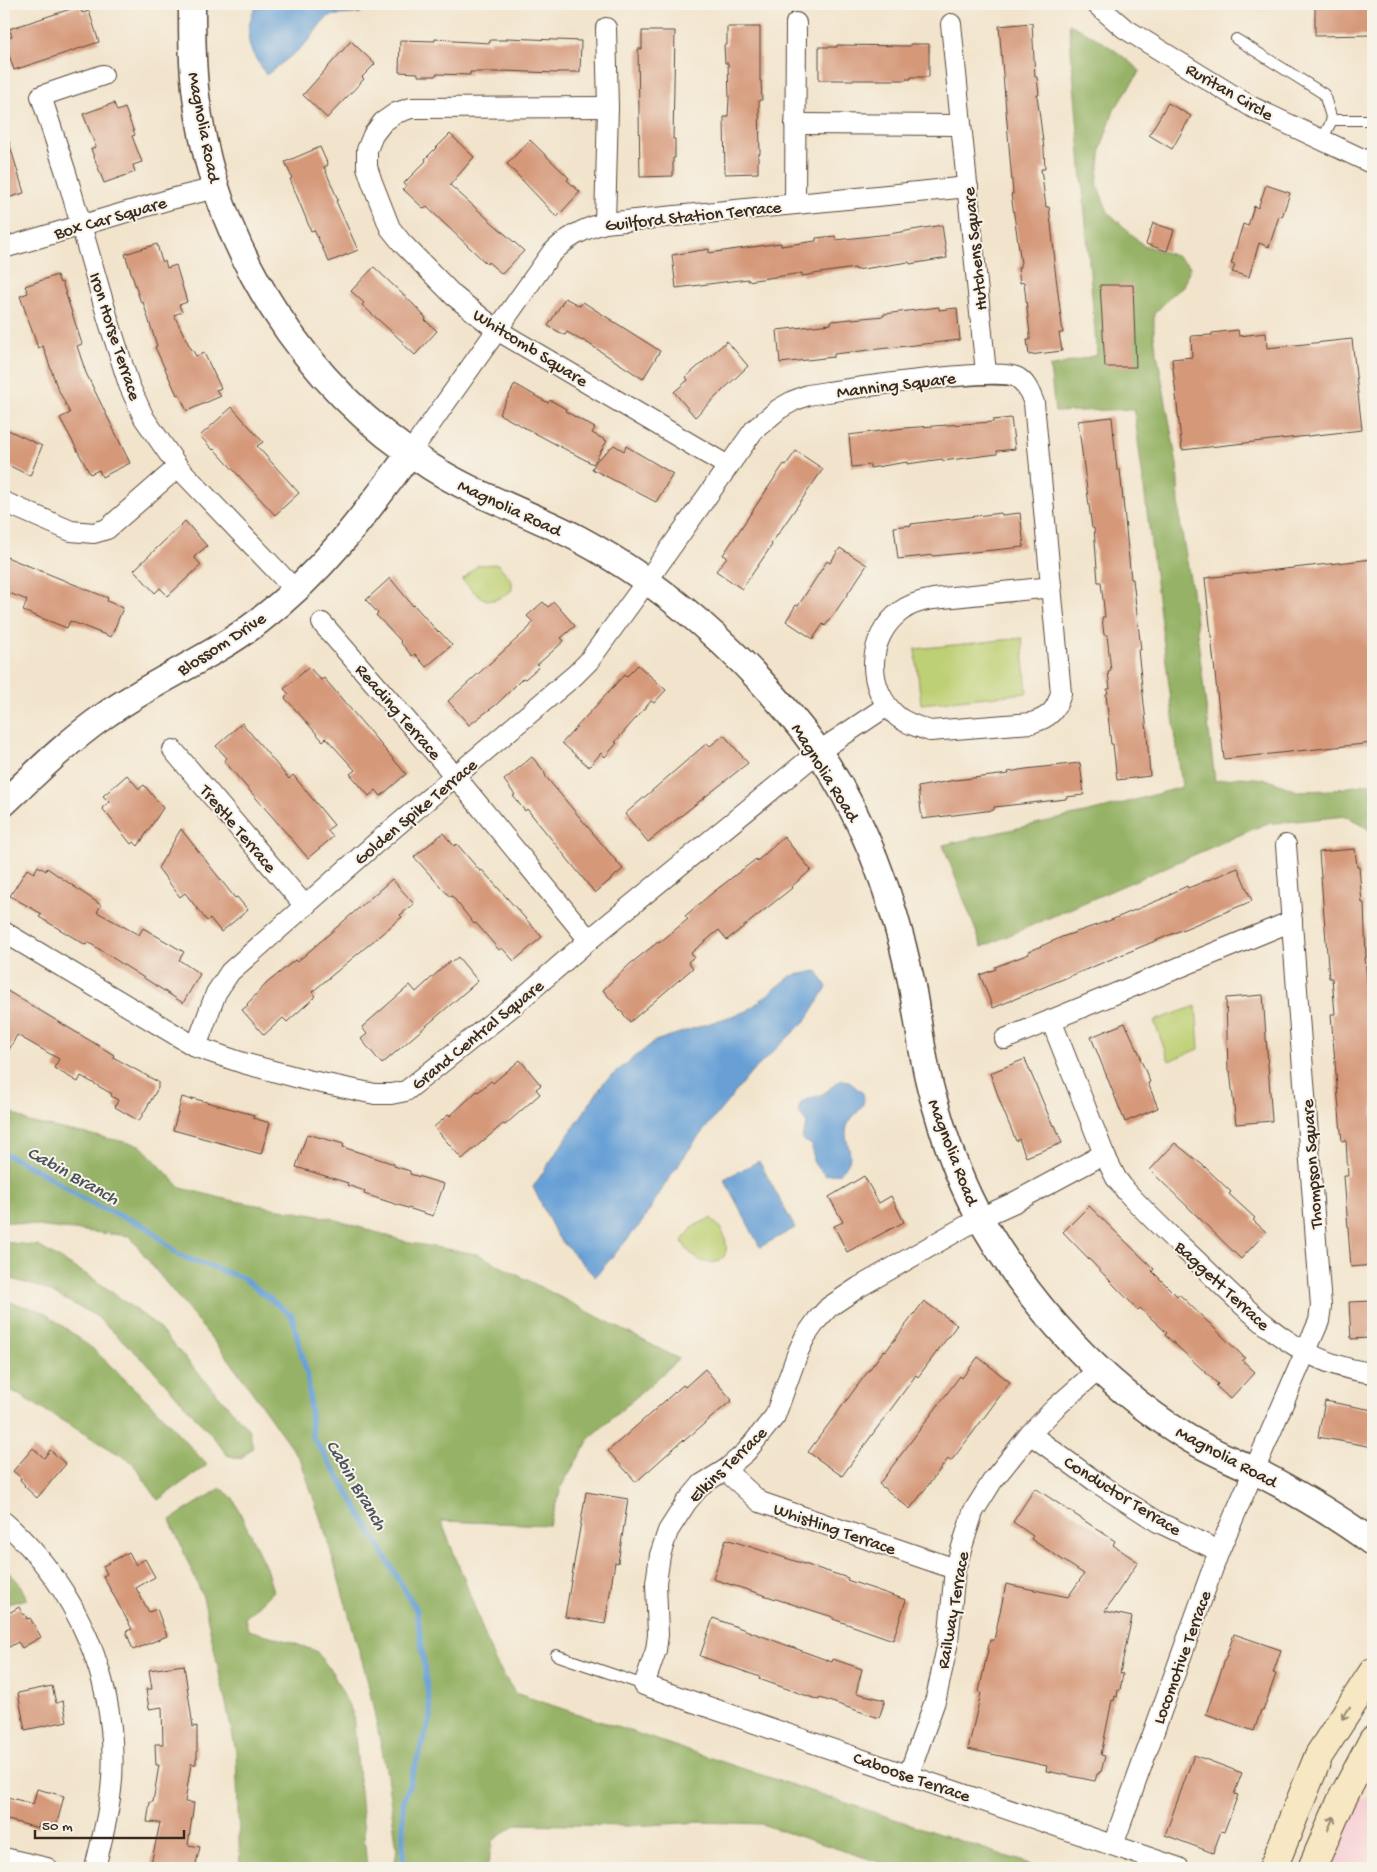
<svg xmlns="http://www.w3.org/2000/svg" width="1377" height="1872" font-family="'Gochi Hand',sans-serif">
<style>
.built{fill:#f7cfd4}
.green{fill:#bed074;stroke:#7c7d49}
.forest{fill:#96b266;stroke:#686e42}
.water{fill:#68a0d6;stroke:#52657a}
.lines{fill:none;stroke-linecap:round;stroke-linejoin:round}
.stream{stroke:#68a0d6;stroke-width:5.5}
.building{fill:#d59879}
.service-casing{stroke:#564638;stroke-width:12}
.minor-casing{stroke:#564638;stroke-width:22}
.tertiary-casing{stroke:#564638;stroke-width:29}
.secondary-casing{stroke:#564638;stroke-width:30}
.service{stroke:#fff;stroke-width:10}
.minor{stroke:#fff;stroke-width:20}
.tertiary{stroke:#fff;stroke-width:26}
.secondary{stroke:#f7e8c3;stroke-width:28}
.oneway{stroke:#998970}
.labels{text-anchor:middle;stroke-width:4;stroke-linejoin:round;paint-order:stroke}
.street-label{font-size:18px;fill:#3b2a1e;stroke:#f7f3e8}
.water-label{font-size:19px;font-style:italic;fill:#4b535e;stroke:#f7f3e8}
</style>
<rect width="100%" height="100%" fill="#f7f3e8"/>
<filter id="ink" filterUnits="userSpaceOnUse"><feTurbulence type="fractalNoise" baseFrequency=".02" numOctaves="2"/><feDisplacementMap in="SourceGraphic" scale="10" xChannelSelector="R" yChannelSelector="G"/><feConvolveMatrix kernelMatrix="1 2 1 2 8 2 1 2 1" color-interpolation-filters="sRGB"/></filter>
<filter id="wash" filterUnits="userSpaceOnUse"><feTurbulence type="fractalNoise" baseFrequency=".0096" numOctaves="4" result="noise"/><feDisplacementMap in="SourceGraphic" scale="20" xChannelSelector="R" yChannelSelector="G"/><feGaussianBlur stdDeviation="1.12" result="paint"/><feColorMatrix in="noise" values="0 0 0 0 0 0 0 0 0 0 0 0 0 0 0 0 0 1.4 0 .05"/><feComposite in="paint" operator="in"/></filter>
<g filter="url(#wash)">
<rect width="100%" height="100%" fill="#f2e4cc"/>
<polygon class="built" points="1373,1797 1373,1868 1326,1868 1352,1800"/>
<g class="green">
<path d="M498,564l14,17v9c-24,19 -31,9 -50,-10l16,-15z"/>
<polygon points="1022,638 1027,693 921,704 915,649"/>
<polygon points="1196,1006 1199,1049 1169,1061 1154,1021"/>
<path d="M711,1218c4,5 10,10 12,15 15,35 -25,41 -41,8l12,-15z"/>
</g>
<g class="forest">
<path d="M1069,24c29,14 47,25 71,47l-26,39 -13,38 -4,37 11,27 35,33 33,11 15,11 -9,21 -10,7 -18,19v22l23,128 3,58 12,68 23,191 25,-4 26,2 31,12 35,-1 41,-7v49l-26,-16 -82,8 -283,123 -39,-102 163,-37 76,-21 -48,-378 -79,3 -5,-45 47,-12z"/>
<polygon points="4,1107 28,1122 140,1145 181,1188 229,1200 330,1218 410,1243 477,1254 679,1359 591,1437 563,1483 549,1525 441,1521 463,1576 494,1660 515,1693 1042,1868 897,1868 761,1824 702,1822 629,1826 517,1824 493,1840 487,1868 394,1868 397,1849 386,1769 367,1678 326,1535 301,1461 231,1362 154,1268 130,1236 45,1227 4,1221"/>
<polygon points="4,1242 38,1246 94,1279 155,1324 249,1430 253,1447 241,1459 227,1455 215,1439 150,1366 96,1316 43,1288 4,1277"/>
<polygon points="4,1300 44,1312 93,1349 156,1409 207,1465 158,1500 132,1462 4,1386"/>
<polygon points="221,1488 233,1498 266,1568 273,1591 245,1618 248,1630 278,1638 316,1651 332,1672 353,1714 367,1868 240,1868 236,1751 203,1597 170,1520"/>
<polygon points="4,1567 19,1583 27,1599 4,1605"/>
</g>
<g class="water">
<path d="M258,4h94l9,9c-7,1 -28,2 -31,3 -10,5 -14,16 -21,24 -13,13 -28,24 -43,35 -5,-9 -13,-19 -16,-28 -4,-14 0,-33 8,-43z"/>
<polygon points="817,971 827,987 807,1019 751,1073 695,1141 669,1178 642,1222 595,1277 557,1236 533,1187 605,1081 655,1041 747,1011 791,976"/>
<path d="M843,1080l5,1 15,12c5,17 -12,20 -16,34 -5,18 13,28 -6,44v2l-16,2 -9,-9 -3,-5 -1,-16 -9,-5 -1,-3 5,-13c-2,-4 -6,-7 -7,-10 -6,-16 15,-15 24,-21 7,-4 11,-11 19,-13z"/>
<polygon points="759,1161 795,1228 760,1247 724,1179"/>
</g>
<g class="lines">
<polyline class="stream" points="4,1153 46,1175 90,1203 147,1227 180,1256 243,1278 292,1316 308,1378 312,1436 337,1474 417,1611 431,1717 403,1803 403,1868"/>
</g>
<g id="blocks">
<g class="building">
<polygon points="1315,4 1370,4 1370,11 1373,11 1373,35 1315,36"/>
<polygon points="80,6 82,13 89,11 99,42 14,70 4,40 12,36 9,29"/>
<polygon points="1032,23 1035,77 1037,77 1039,95 1037,95 1044,149 1045,169 1041,169 1046,207 1049,207 1051,224 1055,261 1054,261 1063,333 1059,333 1062,351 1029,355 1027,340 1030,340 1030,335 1024,282 1020,283 1018,268 1020,267 1020,264 1021,263 1011,194 1013,194 999,26"/>
<polygon points="727,27 760,27 760,81 761,81 762,100 759,100 760,154 758,154 758,173 725,174 724,117 728,117 729,99 728,63 725,63 724,45 727,45"/>
<polygon points="642,31 675,31 673,139 675,139 675,158 673,158 673,176 640,177 638,49 642,49"/>
<polygon points="507,38 581,41 580,72 557,72 557,73 502,71 502,72 470,72 470,75 436,74 435,76 418,76 418,73 399,72 400,40 435,41 435,39 453,40 453,41 490,43 490,40 507,40"/>
<polygon points="351,41 375,64 362,77 364,79 327,118 303,95"/>
<polygon points="910,44 929,44 929,77 911,77 911,79 906,79 906,80 819,80 819,47 837,47 837,45 910,46"/>
<polygon points="114,103 117,111 125,108 135,135 132,136 142,162 133,165 135,172 104,183 91,149 96,147 83,114"/>
<polygon points="1168,103 1191,116 1172,149 1149,135"/>
<polygon points="450,134 474,157 450,185 524,251 502,274 488,262 487,264 427,207 424,209 403,189 406,186 404,183 426,161 425,159"/>
<polygon points="8,139 24,193 4,199 4,140"/>
<polygon points="530,140 569,178 567,180 580,192 557,217 507,164"/>
<polygon points="320,147 328,165 324,167 338,200 336,201 358,250 329,262 314,230 311,231 290,179 292,178 285,162"/>
<polygon points="1266,185 1290,193 1282,217 1279,216 1269,247 1259,243 1249,277 1232,272 1235,265 1231,264 1243,224 1248,226 1254,206 1258,208"/>
<polygon points="1153,223 1174,230 1167,251 1146,244"/>
<polygon points="942,225 947,258 910,264 909,262 856,270 855,268 820,273 802,276 802,273 748,281 748,279 676,288 672,255 709,249 709,253 781,243 781,246 816,241 816,238 835,236 836,240 889,234"/>
<polygon points="157,244 162,262 165,261 167,268 176,265 187,302 179,305 182,312 174,315 191,349 192,349 196,356 204,353 221,388 216,390 221,396 187,411 179,394 177,395 155,347 157,346 143,302 141,303 125,254"/>
<polygon points="374,267 414,305 426,318 425,320 437,331 415,355 402,343 403,342 362,305 364,303 351,291"/>
<polygon points="57,275 60,283 62,282 82,344 77,346 86,373 130,463 102,477 99,470 90,474 60,418 70,413 57,387 43,346 38,348 20,296 28,293 25,286"/>
<polygon points="1100,285 1133,285 1136,367 1105,367"/>
<polygon points="565,298 580,306 583,302 660,351 643,379 583,340 582,341 567,332 565,335 548,326"/>
<polygon points="939,307 939,310 957,308 960,340 834,354 834,357 780,363 777,330 831,324 831,321 884,316 884,314"/>
<polygon points="1238,330 1239,336 1266,333 1267,348 1352,339 1362,430 1182,450 1172,359 1192,357 1191,336 1212,335 1212,333"/>
<polygon points="727,341 748,366 695,417 674,392 688,380 686,377"/>
<polygon points="515,384 548,403 550,400 566,409 565,411 595,428 592,433 607,441 593,464 499,414"/>
<polygon points="232,407 263,442 257,446 299,493 275,515 214,449 213,450 200,436"/>
<polygon points="1112,417 1117,470 1120,470 1131,579 1133,579 1141,650 1138,650 1146,722 1150,776 1117,780 1113,744 1111,744 1106,694 1108,693 1107,689 1110,689 1108,672 1111,671 1107,635 1104,635 1102,617 1105,617 1101,582 1098,582 1094,528 1092,528 1078,421"/>
<polygon points="1011,418 1015,449 997,451 997,454 943,461 942,459 907,464 907,462 870,468 870,465 852,467 849,435 904,428 993,422 993,420"/>
<polygon points="4,428 42,446 30,476 4,463"/>
<polygon points="614,445 624,451 626,446 673,474 656,502 592,469 597,460"/>
<polygon points="796,451 823,469 771,544 772,545 742,589 716,571 727,557 723,555 753,510 784,464 786,465"/>
<polygon points="1001,513 1002,515 1020,513 1024,547 933,556 933,555 898,559 894,527 912,525 911,524"/>
<polygon points="185,521 207,546 194,557 201,565 168,596 160,588 155,593 134,570"/>
<polygon points="840,548 867,565 836,611 825,626 823,624 813,639 786,621 796,605 798,606 827,561 830,563"/>
<polygon points="4,556 108,598 107,601 123,608 111,637 70,621 67,628 23,611 27,600 4,591"/>
<polygon points="1373,559 1373,743 1224,759 1205,578"/>
<polygon points="390,578 413,606 414,605 438,632 439,631 452,645 426,667 415,654 412,656 400,642 401,641 376,615 378,613 366,600"/>
<polygon points="543,602 548,607 554,602 575,626 561,638 564,641 537,665 539,667 525,679 523,678 497,704 469,725 448,701 529,628 533,622 527,616"/>
<polygon points="638,665 666,690 654,703 651,701 615,742 617,743 605,757 601,753 589,767 562,743 624,675 626,677"/>
<polygon points="309,667 321,680 324,678 406,774 381,796 376,790 369,796 350,774 355,770 326,738 323,741 285,698 289,694 284,689"/>
<polygon points="242,723 289,779 293,775 334,825 327,830 333,837 308,858 224,761 227,758 216,746"/>
<polygon points="724,735 748,763 648,842 625,814 707,743 710,746"/>
<polygon points="532,757 544,771 546,777 623,869 595,893 527,809 525,811 513,796 515,795 504,780"/>
<polygon points="1080,763 1084,795 1066,797 1066,799 994,807 994,810 922,819 918,787 955,780 1009,774 1008,772 1026,769"/>
<polygon points="127,775 139,789 144,785 163,808 138,846 134,842 131,844 102,808 109,802 103,796"/>
<polygon points="181,829 235,898 237,897 248,910 221,932 210,918 207,921 185,893 180,897 158,868"/>
<polygon points="443,833 454,846 457,844 480,871 482,870 542,937 514,961 502,948 499,950 476,923 474,924 452,896 450,897 414,857"/>
<polygon points="784,837 811,870 791,887 792,888 727,940 719,930 691,953 694,957 688,962 693,968 630,1022 603,990 630,964 658,942 659,943 688,919 685,916 711,894 756,859 757,861"/>
<polygon points="1355,849 1357,867 1359,867 1362,903 1364,903 1366,958 1365,958 1368,993 1371,992 1372,1011 1370,1011 1373,1042 1373,1265 1351,1267 1344,1176 1348,1176 1346,1140 1342,1141 1340,1122 1331,1014 1335,1014 1332,978 1329,978 1319,852"/>
<polygon points="38,866 46,871 47,868 101,905 97,912 139,935 143,928 184,952 179,960 200,974 183,1003 88,942 86,945 39,917 42,914 10,896 27,869 34,873"/>
<polygon points="1238,868 1252,901 993,1008 980,975 996,969 995,967 1029,954 1028,952 1062,937 1111,920 1171,895 1170,894 1187,886 1188,888"/>
<polygon points="392,879 414,904 400,915 402,917 312,992 316,996 287,1022 283,1018 264,1035 242,1010 248,1005 247,1004 267,983 295,960 297,962"/>
<polygon points="458,957 478,981 382,1064 361,1039 367,1034 362,1027 410,985 416,992 450,961 452,962"/>
<polygon points="4,989 114,1055 113,1057 158,1082 158,1088 139,1121 115,1107 118,1100 111,1096 112,1094 81,1076 78,1082 54,1068 59,1059 17,1035 4,1059"/>
<polygon points="1263,995 1272,1121 1236,1124 1230,1071 1228,1071 1226,998"/>
<polygon points="1125,1023 1141,1057 1140,1058 1150,1082 1148,1083 1158,1108 1125,1122 1091,1037"/>
<polygon points="1025,1059 1053,1126 1055,1125 1062,1143 1026,1157 1019,1139 1016,1141 1002,1107 990,1073"/>
<polygon points="520,1060 541,1085 536,1089 540,1094 505,1125 503,1124 462,1159 434,1127 449,1114 450,1116 477,1091 478,1092 491,1081 493,1083"/>
<polygon points="182,1097 192,1100 192,1098 254,1115 253,1118 270,1123 261,1154 173,1130"/>
<polygon points="307,1134 344,1144 343,1147 394,1164 394,1166 410,1171 410,1174 444,1184 433,1216 364,1194 365,1191 347,1185 348,1183 296,1167"/>
<polygon points="1175,1143 1205,1167 1231,1192 1229,1194 1255,1218 1253,1220 1266,1232 1241,1259 1150,1170"/>
<polygon points="864,1176 879,1203 891,1196 904,1222 847,1252 834,1226 843,1222 829,1197"/>
<polygon points="1089,1206 1154,1269 1152,1271 1177,1296 1179,1294 1245,1358 1242,1360 1255,1372 1230,1399 1216,1386 1218,1384 1165,1335 1167,1333 1140,1308 1138,1310 1063,1232"/>
<polygon points="924,1301 957,1325 918,1377 916,1375 842,1476 808,1452 884,1350 886,1351"/>
<polygon points="1373,1301 1373,1334 1369,1334 1369,1338 1351,1339 1349,1302"/>
<polygon points="978,1357 1010,1382 972,1434 951,1461 948,1459 910,1509 879,1484 960,1376 962,1378"/>
<polygon points="705,1369 732,1400 684,1441 683,1440 636,1482 608,1451 683,1385 685,1387"/>
<polygon points="1325,1401 1373,1410 1373,1447 1318,1437"/>
<polygon points="33,1448 44,1458 50,1450 66,1464 37,1498 24,1486 25,1485 20,1480 21,1478 13,1471"/>
<polygon points="1035,1488 1115,1541 1113,1545 1138,1562 1105,1611 1132,1617 1120,1673 1123,1674 1120,1690 1118,1690 1117,1697 1115,1696 1114,1701 1112,1700 1101,1755 1105,1756 1101,1772 1099,1772 1099,1774 1097,1774 1095,1781 1046,1771 1047,1766 968,1749 981,1693 979,1692 990,1640 994,1640 1006,1584 1068,1597 1084,1574 1031,1539 1033,1536 1013,1522"/>
<polygon points="586,1492 628,1499 618,1563 615,1562 605,1624 565,1617"/>
<polygon points="726,1539 848,1578 847,1580 906,1600 893,1640 833,1619 833,1617 713,1579"/>
<polygon points="129,1552 136,1565 145,1559 155,1577 136,1588 149,1612 157,1609 167,1636 133,1650 126,1631 132,1629 103,1576 107,1574 103,1566"/>
<polygon points="19,1607 23,1615 25,1614 27,1619 30,1618 41,1637 22,1648 18,1642 4,1650 4,1616"/>
<polygon points="713,1618 832,1662 833,1659 862,1669 856,1693 885,1700 879,1718 820,1698 819,1700 759,1679 760,1677 700,1656"/>
<polygon points="1234,1634 1281,1650 1273,1673 1276,1674 1263,1711 1261,1710 1254,1731 1206,1714"/>
<polygon points="184,1665 193,1727 197,1726 197,1758 196,1758 196,1764 191,1764 185,1802 194,1803 188,1845 200,1847 195,1868 150,1868 160,1823 147,1822 150,1802 153,1802 159,1765 156,1765 155,1744 163,1744 162,1707 149,1709 146,1689 152,1689 149,1670"/>
<polygon points="52,1686 56,1703 63,1701 67,1721 25,1730 18,1693"/>
<polygon points="1194,1755 1242,1773 1234,1794 1238,1795 1224,1832 1221,1831 1213,1853 1165,1835"/>
<polygon points="37,1789 64,1796 56,1827 39,1824 38,1828 4,1819 4,1796 33,1804"/>
</g>
</g>
</g>
<g filter="url(#ink)">
<use href="#blocks" fill-opacity="0" stroke="#564638" stroke-width="1"/>
<g class="lines">
<defs>
<g id="service">
<polyline points="1236,39 1324,94 1332,120"/>
<polyline points="1322,140 1332,120 1373,120"/>
<polyline points="556,1655 644,1685"/>
</g>
<g id="minor">
<polyline points="1096,4 1124,28 1252,107 1373,164"/>
<polyline points="951,24 986,373"/>
<polyline points="103,75 41,96 66,173 108,319 129,385 144,418 178,467 296,591"/>
<polyline points="608,107 411,108 396,113 383,122 373,135 367,150 367,167 372,182 390,228 402,243 454,296 497,330 728,466"/>
<polyline points="795,124 961,125"/>
<polyline points="795,204 796,23"/>
<polyline points="605,223 608,107 606,28"/>
<polyline points="4,248 171,199 216,188"/>
<path d="M410,453l140,-198c16,-17 32,-26 55,-32l363,-36"/>
<polyline points="4,502 71,531 94,533 107,529 178,467"/>
<polyline points="322,623 455,776 589,940"/>
<polyline points="173,750 305,906"/>
<polyline points="4,932 196,1047 243,1063 307,1080 375,1094 391,1094 406,1091 513,1006 589,940 818,752 887,706"/>
<path d="M1051,1020l53,134 12,24 10,13c23,26 49,49 74,73 51,49 98,101 173,109"/>
<polyline points="1005,1039 1292,921"/>
<path d="M196,1047l20,-54 14,-21 146,-129 199,-168 13,-13 59,-81 107,-151 25,-21 14,-8 15,-6 19,-3c29,-4 174,-26 191,-14 9,6 12,15 16,25l27,290c-5,18 -12,25 -30,30l-101,8c-11,-4 -23,-7 -32,-14 -33,-28 -32,-80 3,-106 9,-7 20,-10 32,-12l119,-12"/>
<polyline points="1104,1154 1013,1203 980,1218 859,1287 829,1307 817,1320 805,1337 798,1352 775,1416 746,1452 725,1470 702,1484 686,1503 668,1531 660,1555 656,1583 658,1635 656,1650 644,1685 1179,1868"/>
<polyline points="1030,1434 1099,1484 1158,1522 1219,1551"/>
<polyline points="725,1470 760,1502 955,1569"/>
<path d="M4,1522c73,64 114,160 108,257 -2,30 -10,60 -17,89"/>
<polyline points="909,1774 936,1698 948,1642 955,1569 973,1512 993,1480 1030,1434 1055,1408 1098,1370"/>
<polyline points="1113,1845 1219,1551 1319,1321 1321,1306 1286,845"/>
<polyline points="4,1858 47,1868"/>
</g>
<g id="tertiary">
<path d="M192,4c0,31 0,61 4,92 18,150 108,291 235,371 47,30 99,46 148,72 86,46 165,116 225,193 54,70 87,158 106,244 9,44 12,88 26,131 11,39 26,80 46,115 50,86 119,161 203,214 24,15 50,25 74,37 40,21 78,43 114,70"/>
<path d="M4,803c32,-30 63,-61 100,-87 49,-35 107,-58 155,-95 63,-48 105,-105 151,-168"/>
</g>
<g id="secondary">
<polyline points="1273,1868 1319,1755 1373,1672"/>
<polyline points="1312,1868 1342,1799 1373,1740"/>
</g>
</defs>
<use href="#service" class="service-casing"/>
<use href="#minor" class="minor-casing"/>
<use href="#tertiary" class="tertiary-casing"/>
<use href="#secondary" class="secondary-casing"/>
<use href="#service" class="service"/>
<use href="#minor" class="minor"/>
<use href="#tertiary" class="tertiary"/>
<use href="#secondary" class="secondary"/>
</g>
<defs><path id="oneway-shaft" d="M-6 0H5M1.5-3L5.5 0L1.5 3" fill="none" stroke-width="1.6" stroke-linecap="round" stroke-linejoin="round" transform="scale(1.25)"/></defs>
<g class="oneway">
<use href="#oneway-shaft" transform="translate(1346 1713) rotate(122)"/>
<use href="#oneway-shaft" transform="translate(1331 1823) rotate(-66)"/>
</g>
</g>
<g class="labels">
<g class="street-label">
<text transform="translate(1230 91) rotate(30)" y="6">Ruritan Circle</text>
<text transform="translate(205 127) rotate(79)" y="6">Magnolia Road</text>
<text transform="translate(693 215) rotate(-6)" y="6">Guilford Station Terrace</text>
<text transform="translate(110 217) rotate(-16)" y="6">Box Car Square</text>
<text transform="translate(974 249) rotate(-96)" y="6">Hutchens Square</text>
<text transform="translate(116 336) rotate(72)" y="6">Iron Horse Terrace</text>
<text transform="translate(531 347) rotate(32)" y="6">Whitcomb Square</text>
<text transform="translate(896 384) rotate(-7)" y="6">Manning Square</text>
<text transform="translate(510 507) rotate(25)" y="6">Magnolia Road</text>
<text transform="translate(221 643) rotate(-33)" y="6">Blossom Drive</text>
<text transform="translate(399 711) rotate(49)" y="6">Reading Terrace</text>
<text transform="translate(826 772) rotate(58)" y="6">Magnolia Road</text>
<text transform="translate(415 811) rotate(-40)" y="6">Golden Spike Terrace</text>
<text transform="translate(239 828) rotate(50)" y="6">Trestle Terrace</text>
<text transform="translate(477 1034) rotate(-39)" y="6">Grand Central Square</text>
<text transform="translate(954 1152) rotate(69)" y="6">Magnolia Road</text>
<text transform="translate(1311 1164) rotate(-94)" y="6">Thompson Square</text>
<text transform="translate(1223 1285) rotate(43)" y="6">Baggett Terrace</text>
<text transform="translate(1227 1456) rotate(28)" y="6">Magnolia Road</text>
<text transform="translate(727 1464) rotate(-44)" y="6">Elkins Terrace</text>
<text transform="translate(1123 1495) rotate(32)" y="6">Conductor Terrace</text>
<text transform="translate(835 1528) rotate(19)" y="6">Whistling Terrace</text>
<text transform="translate(952 1610) rotate(-80)" y="6">Railway Terrace</text>
<text transform="translate(1181 1657) rotate(-70)" y="6">Locomotive Terrace</text>
<text transform="translate(912 1776) rotate(19)" y="6">Caboose Terrace</text>
</g>
<g class="water-label">
<text transform="translate(74 1174) rotate(29)" y="7">Cabin Branch</text>
<text transform="translate(358 1484) rotate(59)" y="7">Cabin Branch</text>
</g>
</g>
<rect width="1377" height="1872" fill="none" stroke="#f7f3e8" stroke-width="20"/>
<path d="M35 1830v8h149v-8" fill="none" stroke="#3b2a1e" stroke-width="2.5"/>
<text x="42" y="1830" font-size="15" fill="#3b2a1e" stroke="#f7f3e8" stroke-width="4" paint-order="stroke">50 m</text>
</svg>
